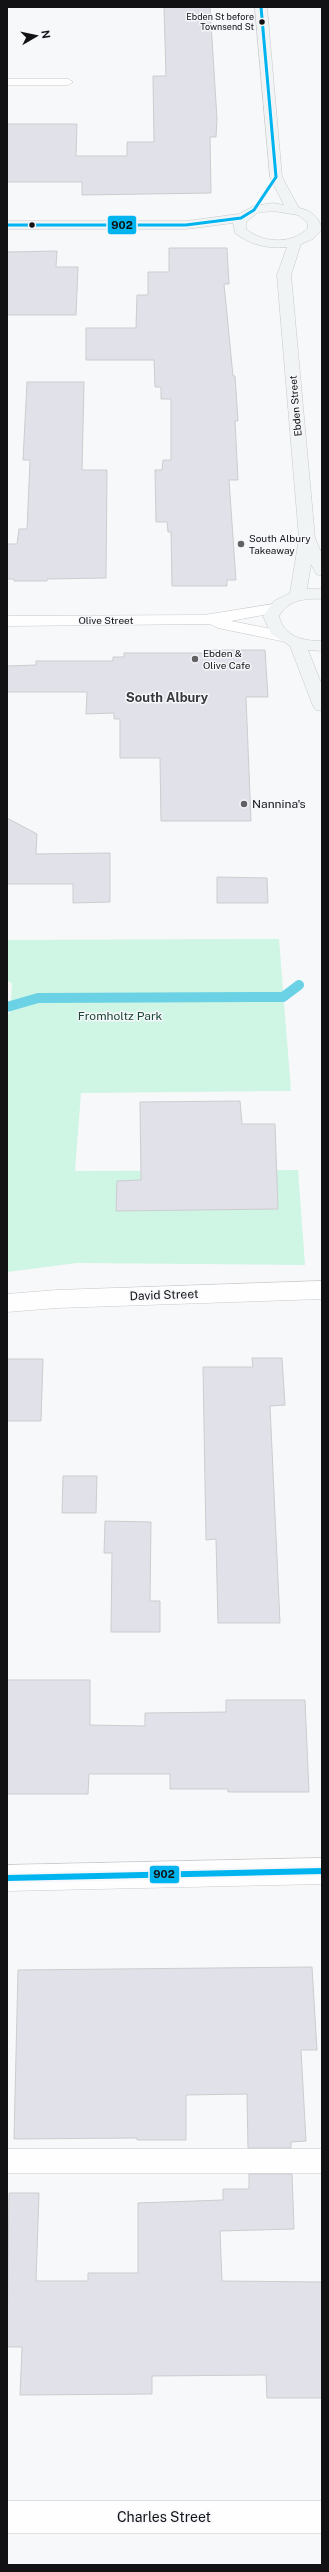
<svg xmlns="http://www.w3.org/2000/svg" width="329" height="2572" font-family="'Public Sans',sans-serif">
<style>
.green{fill:#cff5e4}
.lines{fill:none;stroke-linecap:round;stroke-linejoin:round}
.stream{stroke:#6ad2e4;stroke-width:10}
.building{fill:#e0e1e9;stroke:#cdcdcf}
.lane-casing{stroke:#c9c9cb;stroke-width:1}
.street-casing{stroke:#c9c9cb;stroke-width:1}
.secondary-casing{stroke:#c9c9cb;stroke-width:1}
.lane{fill:#fefefe;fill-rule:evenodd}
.street{fill:#fefefe;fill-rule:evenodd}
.secondary{fill:#f0f4f4;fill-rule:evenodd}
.bus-1-far1-casing{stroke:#f6f7fb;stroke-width:4.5}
.bus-1-casing{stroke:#f6f7fb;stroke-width:10}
.bus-1-far1{stroke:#00b5ef;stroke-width:3}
.bus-1{stroke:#00b5ef;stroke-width:6}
.bus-dot{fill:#121214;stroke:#f6f7fb;stroke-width:1.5}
.poi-dot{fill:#626264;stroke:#f6f7fb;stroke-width:1.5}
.labels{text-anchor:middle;stroke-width:3;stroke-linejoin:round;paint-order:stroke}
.far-bus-label{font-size:9px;fill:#121214;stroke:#f6f7fb;text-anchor:end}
.far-street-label{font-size:10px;fill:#121214;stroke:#f6f7fb}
.far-poi-label{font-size:10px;fill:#121214;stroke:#f6f7fb;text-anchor:start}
.poi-label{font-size:12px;fill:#121214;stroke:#f6f7fb;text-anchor:start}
.park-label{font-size:12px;fill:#1b4935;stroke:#f6f7fb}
.street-label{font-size:12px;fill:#121214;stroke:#f6f7fb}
.far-district-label{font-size:13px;font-weight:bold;fill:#38393c;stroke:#f6f7fb}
.near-street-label{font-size:14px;fill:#121214;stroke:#f6f7fb}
.line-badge{stroke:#f6f7fb;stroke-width:1.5}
.pale-badge-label{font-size:11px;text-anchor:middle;font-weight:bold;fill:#111}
</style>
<rect width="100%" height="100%" fill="#f7f8fa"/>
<polygon class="green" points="279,939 291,1091 81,1093 75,1171 298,1170 305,1265 77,1263 7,1272 7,1015 10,1013 12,984 7,980 7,940"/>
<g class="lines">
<polyline class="stream" points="7,1007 38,998 283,997 299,985"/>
</g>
<g class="building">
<polygon points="164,7 210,7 217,119 216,137 210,137 211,193 82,195 82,182 7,182 7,124 77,124 76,156 127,156 127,142 154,142 153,76 166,76"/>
<polygon points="169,248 227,248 229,284 224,284 233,376 235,376 238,421 235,421 238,480 229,480 236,580 227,580 227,586 172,586 171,532 168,532 167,522 156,522 155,470 162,470 163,460 171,460 171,399 161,399 161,387 155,387 154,360 86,360 86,328 136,328 137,295 148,295 148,272 169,272"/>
<polygon points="57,251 56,267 78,267 76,315 7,315 7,252"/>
<polygon points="27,382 84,382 82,470 107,470 106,578 47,579 47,581 14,581 14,579 7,579 7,544 17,544 19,529 27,529 30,460 23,460"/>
<polygon points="212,650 265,650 268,697 246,697 251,821 161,821 160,758 120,758 120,719 114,719 114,713 86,714 87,692 7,692 7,666 36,665 36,661 113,661 113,657 124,657 124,653 212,653"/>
<polygon points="7,818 37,834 36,854 110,853 110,902 73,903 73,884 7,884"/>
<polygon points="217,877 267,878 268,903 217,903"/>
<polygon points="240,1101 242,1124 275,1124 278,1209 116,1211 117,1181 141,1180 140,1102"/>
<polygon points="252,1358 282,1358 285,1405 270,1406 280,1623 218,1623 216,1539 206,1540 203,1367 253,1367"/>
<polygon points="7,1359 43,1359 41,1421 7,1421"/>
<polygon points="63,1476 97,1476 96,1513 62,1513"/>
<polygon points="105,1521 151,1522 150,1601 160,1601 160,1632 111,1632 112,1553 104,1553"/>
<polygon points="7,1680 90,1680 90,1725 145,1726 145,1713 226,1712 226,1700 305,1700 309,1792 228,1792 228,1789 170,1789 170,1774 89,1774 88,1794 7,1794"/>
<polygon points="312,1967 317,2050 301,2050 306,2141 291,2142 291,2148 248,2148 247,2094 186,2095 186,2140 137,2140 137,2138 14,2139 18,1970"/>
<polygon points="249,2174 292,2174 294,2229 220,2231 222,2281 322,2282 322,2398 267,2398 266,2375 152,2376 152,2394 20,2395 22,2347 7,2347 9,2193 39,2193 36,2281 88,2281 88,2273 138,2273 138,2203 223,2200 223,2189 249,2189"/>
</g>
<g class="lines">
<defs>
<g id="lane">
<polygon points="7,79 68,79 73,82 68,85 7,85"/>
<rect x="7" y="2149" width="315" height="24"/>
</g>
<g id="street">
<polygon points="273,604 279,606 281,609 279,612 231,621 287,632 289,636 287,640 281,641 218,628 210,624 7,626 7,616 204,615"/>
<polygon points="322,1281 322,1299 57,1308 7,1312 7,1294 57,1290"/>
<polygon points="322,1858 322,1884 7,1891 7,1865"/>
<rect x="7" y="2501" width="315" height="32"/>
</g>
<path id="secondary" d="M255,7h12l15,170 17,31c12,2 20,9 23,21l-9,10 -12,5 -10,31 24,263 7,16v22l-6,-2 -5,-10 -4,25h15v10c-17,-1 -34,1 -43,17 5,21 24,25 43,25v10l-14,-1 14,35v26l-6,-1 -3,-4 -23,-60 -19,-12 -8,-18 11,-15 16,-8 9,-55 -22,-263 10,-28c-19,2 -37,-2 -52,-14l-2,-10 -47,6h-179v-8h179l53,-7 15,-8 19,-3 11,2 -14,-28zM273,211l25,4 9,7 1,6c-16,17 -45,15 -62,1v-7l11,-9z"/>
</defs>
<use href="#lane" class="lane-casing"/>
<use href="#street" class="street-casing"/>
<use href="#secondary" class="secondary-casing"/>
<use href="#lane" class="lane"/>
<use href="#street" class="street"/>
<use href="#secondary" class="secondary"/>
<defs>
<polyline id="bus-1-far1" points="7,225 186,225 241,218 254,210 276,177 261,7"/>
<polyline id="bus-1" points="7,1878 322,1871"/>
</defs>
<use href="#bus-1-far1" class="bus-1-far1-casing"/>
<use href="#bus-1" class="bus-1-casing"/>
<use href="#bus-1-far1" class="bus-1-far1"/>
<use href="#bus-1" class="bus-1"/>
</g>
<g class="bus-dot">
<circle cx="262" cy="22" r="3.5"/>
<circle cx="32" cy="225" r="3.5"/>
</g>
<g class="poi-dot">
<circle cx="241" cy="544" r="4"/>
<circle cx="195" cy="659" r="4"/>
<circle cx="244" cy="804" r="4"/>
</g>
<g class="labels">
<g class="far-bus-label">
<text x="254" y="20">Ebden St before<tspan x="254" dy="10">Townsend St</tspan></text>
</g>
<g class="far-street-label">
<text transform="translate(295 406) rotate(-95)" y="4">Ebden Street</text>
<text x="106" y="624">Olive Street</text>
</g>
<g class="far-poi-label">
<text x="249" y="542">South Albury<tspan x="249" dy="12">Takeaway</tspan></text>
<text x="203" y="657">Ebden &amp;<tspan x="203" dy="12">Olive Cafe</tspan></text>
</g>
<g class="poi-label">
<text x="252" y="808">Nannina's</text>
</g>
<g class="park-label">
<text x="120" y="1020">Fromholtz Park</text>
</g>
<g class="street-label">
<text transform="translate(164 1295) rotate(-2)" y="4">David Street</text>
</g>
<g class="far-district-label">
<text x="167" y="702">South Albury</text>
</g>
<g class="near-street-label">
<text x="164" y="2522">Charles Street</text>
</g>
</g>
<g class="line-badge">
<rect x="107" y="215" width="30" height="20" rx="4" fill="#00b5ef"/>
<rect x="149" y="1865" width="31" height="19" rx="4" fill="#00b5ef"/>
</g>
<g class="pale-badge-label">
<text x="122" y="229">902</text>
<text x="164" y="1878">902</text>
</g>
<rect width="329" height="2572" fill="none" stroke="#121214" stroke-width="16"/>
<g transform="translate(36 36) rotate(81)" stroke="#f6f7fb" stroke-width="3" paint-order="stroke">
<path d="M0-3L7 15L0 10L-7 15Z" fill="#121214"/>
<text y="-6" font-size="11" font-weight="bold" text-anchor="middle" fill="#121214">N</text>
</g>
</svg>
